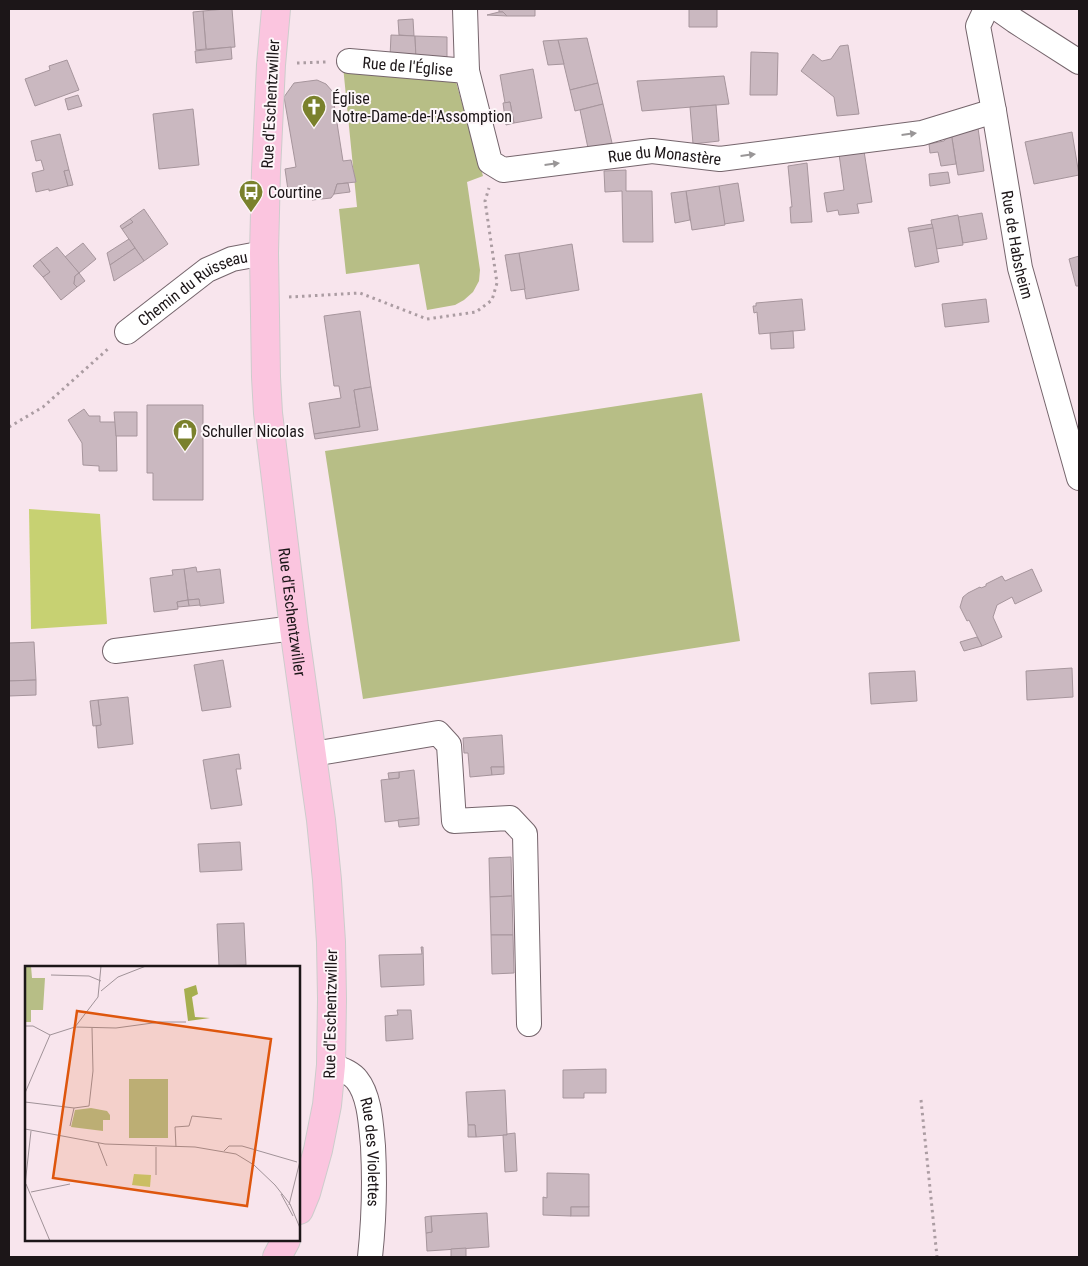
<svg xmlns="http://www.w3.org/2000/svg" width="1088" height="1266" font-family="'Roboto Condensed',sans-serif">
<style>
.green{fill:#b7be86}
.water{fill:#c7d172}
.building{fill:#cab8c0;stroke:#a6959c}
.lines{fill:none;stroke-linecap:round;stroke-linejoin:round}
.minor-casing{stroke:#75656c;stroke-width:26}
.major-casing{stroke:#cdcccc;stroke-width:30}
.path{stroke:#ab9ca2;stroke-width:3;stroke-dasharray:2.5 4;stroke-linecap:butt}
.minor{stroke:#fff;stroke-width:24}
.major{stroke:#fbc5df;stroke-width:28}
.oneway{fill:#999697}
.labels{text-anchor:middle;stroke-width:4;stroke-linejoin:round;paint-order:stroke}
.street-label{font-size:16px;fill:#1c1618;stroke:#fdf6f9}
.poi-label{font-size:16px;fill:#1c1618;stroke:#fdf6f9;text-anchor:start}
.inset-road{fill:none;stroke:#a09298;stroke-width:1}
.view{fill:#de560d;fill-opacity:0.15;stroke:#de560d;stroke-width:2.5}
.inset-edge{fill:none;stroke:#1c1618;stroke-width:2.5}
</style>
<rect width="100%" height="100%" fill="#f8e5ed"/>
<g class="green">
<polygon points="343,66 454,75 483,176 467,182 480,270 479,281 473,292 464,300 455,305 427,310 419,264 346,274 339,209 357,207"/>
<polygon points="702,393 740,641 363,699 325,451"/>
</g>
<polygon class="water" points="29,509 100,514 107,624 31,629"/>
<g class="building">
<polygon points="225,9 232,9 235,47 206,49 203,11"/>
<polygon points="499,9 535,9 535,16 507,16 503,12 499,12"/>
<polygon points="678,9 717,9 717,27 689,27 689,9"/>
<polygon points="203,11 206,49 196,50 193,12"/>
<polygon points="499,12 503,12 507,16 487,15"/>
<polygon points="413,19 414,36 399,35 398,20"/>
<polygon points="391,35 415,36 416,59 390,57"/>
<polygon points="415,36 447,37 447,60 416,59"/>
<polygon points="587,38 598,83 570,90 558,40"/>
<polygon points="558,40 564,64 548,65 543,41"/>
<polygon points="848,45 859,114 837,116 834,97 801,71 813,54 822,61 831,59 840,46"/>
<polygon points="231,47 232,59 196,63 195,51"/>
<polygon points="751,52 778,53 777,95 750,95"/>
<polygon points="67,60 79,90 35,106 25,79 50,70 49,66"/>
<polygon points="533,69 542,118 514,123 510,102 505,103 500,75"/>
<polygon points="724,76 729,104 642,111 637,81"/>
<polygon points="317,80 326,84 332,91 343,161 351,160 356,182 337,184 334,194 331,198 312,200 307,195 304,188 288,190 285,169 296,167 284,97 294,83"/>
<polygon points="598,83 603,104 575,111 570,90"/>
<polygon points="78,95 82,106 68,110 65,99"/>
<polygon points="510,102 514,123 506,125 503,103"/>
<polygon points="603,104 612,143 588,148 580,110"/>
<polygon points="716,105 719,141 693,144 690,107"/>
<polygon points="193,109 199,165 159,169 153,114"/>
<polygon points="978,128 984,171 958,175 951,132"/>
<polygon points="951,132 956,164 941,166 938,152 930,153 929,144 944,141"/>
<polygon points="1072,132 1079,175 1034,184 1025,142"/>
<polygon points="60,134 69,170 64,171 68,186 49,191 49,189 36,192 32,173 44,170 41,160 36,161 31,141"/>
<polygon points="864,151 872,202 857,204 859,213 839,215 838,210 827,212 824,193 844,190 839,154"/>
<polygon points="807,163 812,222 791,223 790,207 792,207 788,166"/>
<polygon points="69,170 73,185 68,186 64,171"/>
<polygon points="626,170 626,191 652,191 653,242 623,242 622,191 605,192 604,171"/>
<polygon points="948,172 950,183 930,186 929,174"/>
<polygon points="348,183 350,192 334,194 337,184"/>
<polygon points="738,183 744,221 724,224 719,186"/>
<polygon points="719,186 725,225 692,230 686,191"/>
<polygon points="686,191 690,220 675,223 671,193"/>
<polygon points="144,209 168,244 144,261 122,229 133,222 130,219"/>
<polygon points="982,213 987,239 963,243 958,217"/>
<polygon points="958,215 963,245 936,249 931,220"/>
<polygon points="130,219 133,222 122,229 120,226"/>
<polygon points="932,224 933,228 909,232 908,228"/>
<polygon points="933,228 939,262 915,267 909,232"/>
<polygon points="129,239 135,248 110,265 107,253"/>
<polygon points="83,243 96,259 79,273 65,257"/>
<polygon points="572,244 579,290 526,299 519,253"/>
<polygon points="57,247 79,273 75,276 74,284 77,287 61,300 43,277 50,272 40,260"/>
<polygon points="135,248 144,261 114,281 110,265"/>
<polygon points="519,253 525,289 511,291 505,255"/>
<polygon points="1079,256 1079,286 1076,286 1069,259"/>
<polygon points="40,260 50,272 43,277 33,266"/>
<polygon points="79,273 85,281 77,287 74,284 75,276"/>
<polygon points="802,299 805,330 759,334 757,312 754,313 753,306 756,306 756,303"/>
<polygon points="986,299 989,322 945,327 942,304"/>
<polygon points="360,311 371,387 354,390 360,427 314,434 309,403 341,398 339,386 334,386 324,316"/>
<polygon points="793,331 794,348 771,349 770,333"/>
<polygon points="371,387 378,430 315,439 314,434 360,427 354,390"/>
<polygon points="147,405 203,405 203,500 153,500 153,473 147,473"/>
<polygon points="84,409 89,416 100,416 100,422 116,422 117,471 99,471 99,466 83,465 82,443 68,420"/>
<polygon points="114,412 137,412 137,436 116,436"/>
<polygon points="196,567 197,572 220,569 224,603 200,606 199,599 188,600 184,569"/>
<polygon points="184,569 188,600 177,602 178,609 154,612 150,578 173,575 172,570"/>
<polygon points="1032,569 1042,591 1015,604 1012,597 997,605 993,617 1002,637 982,646 969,620 967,621 960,607 963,597 968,593 980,587 981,588 986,586 986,584 1002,576 1005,581"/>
<polygon points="199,599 200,605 189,606 188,600"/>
<polygon points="188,600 189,606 178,607 177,602"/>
<polygon points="977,637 982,646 964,651 960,642"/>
<polygon points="34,642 36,680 9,681 9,643"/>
<polygon points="223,660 231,707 202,711 194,665"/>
<polygon points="1072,668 1073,697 1027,700 1026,671"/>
<polygon points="915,671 917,701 871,704 869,673"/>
<polygon points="36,680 36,695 9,696 9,681"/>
<polygon points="128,697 133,744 98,748 96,726 101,725 98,700"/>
<polygon points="98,700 101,725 93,726 90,701"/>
<polygon points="502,735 504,767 491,767 492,775 470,777 468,753 464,753 463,738"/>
<polygon points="239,754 241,769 236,769 242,805 211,809 203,760"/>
<polygon points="491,767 504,767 504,774 492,775"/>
<polygon points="414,770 419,818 385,822 381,780 399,778 399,772"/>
<polygon points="399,772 399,778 389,779 388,773"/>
<polygon points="419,818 419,825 399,827 398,820"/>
<polygon points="240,842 242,870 200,872 198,844"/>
<polygon points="511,857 512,896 490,897 489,858"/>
<polygon points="512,896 513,935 491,935 490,897"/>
<polygon points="244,923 246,965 219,966 217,924"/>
<polygon points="491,935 513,935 514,973 492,974"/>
<polygon points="421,947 423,947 424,985 381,987 379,955 422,954"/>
<polygon points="397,1010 411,1010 413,1039 386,1041 385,1016 398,1015"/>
<polygon points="606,1069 606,1093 584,1093 584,1098 563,1098 563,1070"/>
<polygon points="505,1090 507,1135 476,1137 475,1125 468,1125 466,1092"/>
<polygon points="468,1125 475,1125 476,1137 468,1137"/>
<polygon points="515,1133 517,1171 505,1172 503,1135 507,1135 507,1134"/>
<polygon points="547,1173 589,1174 589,1207 571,1207 571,1216 543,1215 543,1197 547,1198"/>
<rect x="571" y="1207" width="18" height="9"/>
<polygon points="487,1213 489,1247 427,1251 426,1233 432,1232 431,1216"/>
<polygon points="431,1216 432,1232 426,1233 425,1217"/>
<polygon points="466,1248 466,1257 451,1257 451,1249"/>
</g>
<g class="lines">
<defs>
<g id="minor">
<path id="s1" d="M465,9l2,62 23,91 13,8 149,-19 68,8 202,-26 72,-22"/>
<path id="s2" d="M986,9l-8,17 16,85 26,157 59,210"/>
<polyline points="998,9 1015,21 1079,62"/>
<path id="s3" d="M349,61l118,10"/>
<path id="s4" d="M127,332l80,-62 25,-11 32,-6"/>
<polyline points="115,651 294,628"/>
<polyline points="313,754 438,733 449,745 454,821 510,818 525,834 529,1024"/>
<path id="s5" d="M331,1065c9,4 20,7 26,15 13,16 14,46 16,66 2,38 1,74 -3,111"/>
</g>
<g id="major">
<path id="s6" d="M276,9l-5,56 -5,106 -2,82 2,124 2,36 26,215 27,192 6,60 4,62 1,57 -1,66 -4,40 -9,45 -12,43 -7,17"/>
<polyline points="277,1257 286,1240"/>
</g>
</defs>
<use href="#minor" class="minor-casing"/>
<use href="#major" class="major-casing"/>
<g class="path">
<polyline points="297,63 326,62"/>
<polyline points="289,297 360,293 427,319 476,312 492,300 497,283 485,201 489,188"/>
<polyline points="9,427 43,407 109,348"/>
<polyline points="921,1100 937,1257"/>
</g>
<use href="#minor" class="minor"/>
<use href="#major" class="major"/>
</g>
<defs><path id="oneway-solid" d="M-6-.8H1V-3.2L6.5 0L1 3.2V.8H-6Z" transform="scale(1.25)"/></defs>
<g class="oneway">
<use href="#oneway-solid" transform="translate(909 134) rotate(-7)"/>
<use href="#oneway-solid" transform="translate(748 155) rotate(-7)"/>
<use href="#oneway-solid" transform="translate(552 164) rotate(-7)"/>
</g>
<defs>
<symbol id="church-pin" viewBox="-11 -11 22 30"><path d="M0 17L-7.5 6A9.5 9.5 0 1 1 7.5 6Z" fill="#7a812c" stroke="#fdf6f9"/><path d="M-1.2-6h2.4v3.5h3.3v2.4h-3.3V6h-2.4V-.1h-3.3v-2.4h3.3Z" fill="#fff"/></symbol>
<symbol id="bus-pin" viewBox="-11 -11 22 30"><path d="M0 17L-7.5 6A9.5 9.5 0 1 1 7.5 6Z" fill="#7a812c" stroke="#fdf6f9"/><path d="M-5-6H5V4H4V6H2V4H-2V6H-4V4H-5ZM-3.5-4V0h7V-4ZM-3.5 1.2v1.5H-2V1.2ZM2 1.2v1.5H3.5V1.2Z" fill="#fff"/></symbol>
<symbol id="shop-pin" viewBox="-11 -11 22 30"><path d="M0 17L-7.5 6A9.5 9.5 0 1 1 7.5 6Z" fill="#7a812c" stroke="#fdf6f9"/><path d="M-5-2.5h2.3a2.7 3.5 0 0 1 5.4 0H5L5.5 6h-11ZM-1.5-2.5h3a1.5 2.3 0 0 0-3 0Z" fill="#fff"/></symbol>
</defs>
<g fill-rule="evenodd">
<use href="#church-pin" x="300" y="93" width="28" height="38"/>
<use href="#bus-pin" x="237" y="178" width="28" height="38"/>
<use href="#shop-pin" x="171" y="417" width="28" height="38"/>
</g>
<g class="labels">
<g class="street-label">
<text dy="6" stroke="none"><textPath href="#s3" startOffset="59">Rue de l'Église</textPath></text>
<text transform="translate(270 104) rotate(-87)" y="6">Rue d'Eschentzwiller</text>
<text dy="6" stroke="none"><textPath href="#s1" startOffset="334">Rue du Monastère</textPath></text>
<text dy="6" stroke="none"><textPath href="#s2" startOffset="241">Rue de Habsheim</textPath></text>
<text dy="6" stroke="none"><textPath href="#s4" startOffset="80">Chemin du Ruisseau</textPath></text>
<text dy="6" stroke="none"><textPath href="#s6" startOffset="605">Rue d'Eschentzwiller</textPath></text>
<text transform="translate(330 1014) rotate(-89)" y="6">Rue d'Eschentzwiller</text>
<text dy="6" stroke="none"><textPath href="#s5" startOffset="105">Rue des Violettes</textPath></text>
</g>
<g class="poi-label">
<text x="332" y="104">Église<tspan x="332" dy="18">Notre-Dame-de-l'Assomption</tspan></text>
<text x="268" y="198">Courtine</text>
<text x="202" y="437">Schuller Nicolas</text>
</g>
</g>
<g transform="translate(25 966)">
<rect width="275" height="275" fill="#f8e5ed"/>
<path d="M0,0h6l1,12h13l-2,32h-12v12h-6zM104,113h39v59h-39zM66,142l16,3 3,4v5h-7v11l-32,-4 4,-17z" fill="#b7be86"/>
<path d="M171,19l2,9 -6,3 3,20 15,1 -22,3 -4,-32z" fill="#a6ae4f"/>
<path d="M109,208l17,1 -1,12 -18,-2z" fill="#c7d172"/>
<path class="inset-road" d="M26,9l38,1 12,5M76,25l17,-14 28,-11M0,60h8l17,9M50,61l41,1 44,-6h26M0,127l25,-58 25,-8 23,-30 3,-31M0,136l49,6 15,-2 4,-35 -1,-43M45,160l4,-18M0,163l80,15 90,3 41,7 18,11 21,20 15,19 10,24M73,177l9,23M151,181l-1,-20 14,-1 3,-10 30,3M199,185l5,-5h13l55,16M131,209v-28M1,218l24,57M0,219l6,-54M6,226l39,-8M256,228l12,22M264,239l11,-44"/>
<path class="view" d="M52,45l194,28 -24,167 -194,-28z"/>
<rect width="275" height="275" class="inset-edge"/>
</g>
<rect width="1088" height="1266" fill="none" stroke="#1c1618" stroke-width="20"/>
</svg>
